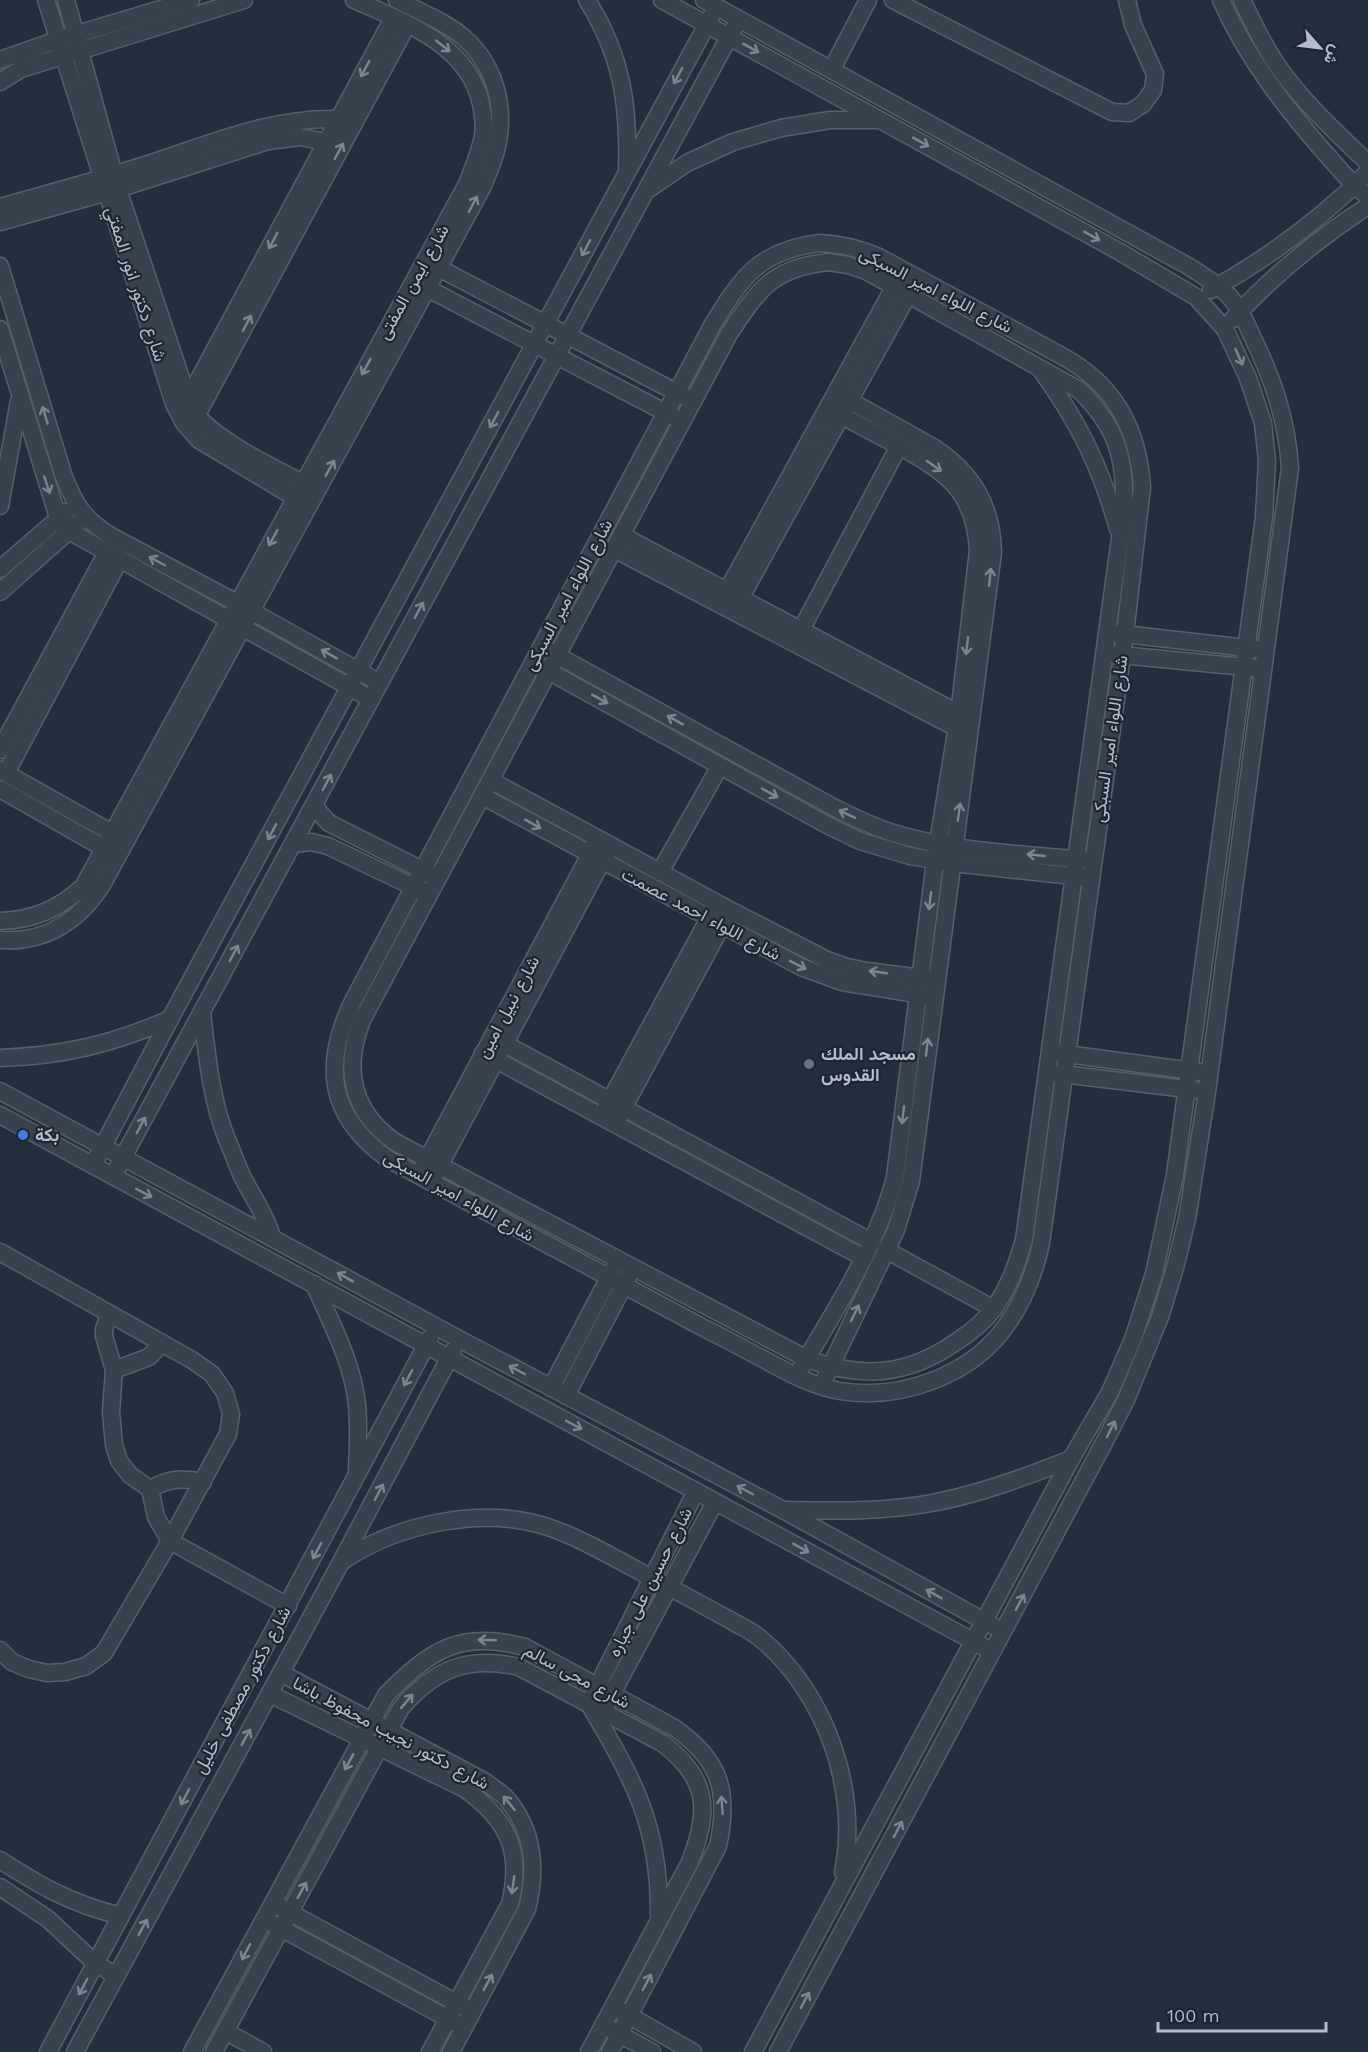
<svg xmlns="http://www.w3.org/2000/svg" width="1368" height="2052" font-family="'Work Sans',Vazirmatn,sans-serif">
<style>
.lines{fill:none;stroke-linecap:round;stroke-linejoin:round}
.minor-casing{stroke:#565f6c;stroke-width:19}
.minor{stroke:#38414e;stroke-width:16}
.oneway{stroke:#7c8592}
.worship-dot{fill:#6b7280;stroke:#1d2633;stroke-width:2}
.shop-dot{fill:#3f7fe0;stroke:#1d2633;stroke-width:2}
.labels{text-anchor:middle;stroke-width:4.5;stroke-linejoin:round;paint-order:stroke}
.street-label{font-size:18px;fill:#b4bcc9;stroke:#1d2633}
.poi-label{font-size:18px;font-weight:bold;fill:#b4bcc9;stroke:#1d2633;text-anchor:start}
</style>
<rect width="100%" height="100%" fill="#242f3e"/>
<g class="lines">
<defs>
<g id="minor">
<polyline points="46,0 174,404 184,423 199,440 304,503"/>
<path d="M66,0l52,189 73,219c20,31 86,62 120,79"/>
<path d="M587,0c35,56 42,104 40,168"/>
<polyline points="662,0 1120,252 1196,297 1225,329 1248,378 1263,423 1267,461 1264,517 1175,1175 1154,1274 1133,1339 1110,1392 1071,1459 753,2052"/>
<path d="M704,0l484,266c14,9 29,18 41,30 11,12 16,25 23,40 21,43 35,84 38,132l-83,624 -20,127 -12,49 -15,49 -34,83 -20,39 -328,613"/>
<polyline points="893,0 1112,112 1129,113 1143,104 1153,90 1155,74 1133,25 1127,0"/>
<path d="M1221,0c26,58 63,106 105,154 13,14 25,31 42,42"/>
<path d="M1242,0c12,25 24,50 40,72 25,34 56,62 86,91"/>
<polyline points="0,60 60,39 191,0"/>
<polyline points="832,69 868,0"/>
<polyline points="0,82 21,69 244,0"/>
<polyline points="649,189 687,163 733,142 781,128 830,120 878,120"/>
<path d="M0,207c50,-14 101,-28 151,-44 61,-20 122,-46 187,-44"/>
<polyline points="0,222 118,189 268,141 300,137 326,142"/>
<path d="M819,243c22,1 40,5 60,14l183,99c53,29 76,73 80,131l-17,147 -84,609c-6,29 -16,55 -33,80 -35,52 -107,78 -168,68 -28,-5 -51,-18 -75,-31 -22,-12 -43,-23 -65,-34 -104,-55 -208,-112 -312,-167 -60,-43 -66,-94 -35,-158l360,-677c30,-49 47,-73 106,-81z"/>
<path d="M829,262l19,3 18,6 213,119c37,36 47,67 45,119l-100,731c-7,24 -15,47 -30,68 -9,13 -24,25 -38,34 -49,34 -94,37 -149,17l-412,-217c-44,-31 -52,-73 -33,-122l367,-686c29,-44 44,-67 100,-72z"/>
<polyline points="431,264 687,398"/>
<path d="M0,266l63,208c11,29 20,45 48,62l126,67 143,80"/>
<polyline points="419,284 676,418"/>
<path d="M1211,290c57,-32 111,-72 157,-118"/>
<path d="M1233,319c40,-44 86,-81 135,-113"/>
<polyline points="0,329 55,508 58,518 69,531 371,699"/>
<path d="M1041,370c38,53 59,95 77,159"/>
<polyline points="185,405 393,18"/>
<polyline points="192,424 407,25"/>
<polyline points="0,506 19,401"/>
<polyline points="621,535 967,718"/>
<polyline points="614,549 964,732"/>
<polyline points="0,569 66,512"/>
<polyline points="0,592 78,523"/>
<polyline points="722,600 899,278"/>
<polyline points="735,608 914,284"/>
<polyline points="801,630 899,446"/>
<polyline points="1115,633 1256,649"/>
<path d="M549,651l286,157c18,9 36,18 55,24 63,20 132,22 197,28"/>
<polyline points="1110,654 1255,668"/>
<polyline points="541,667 827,825 860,841 910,856 952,863 1082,877"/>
<polyline points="0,750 107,552"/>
<polyline points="0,770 121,838"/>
<polyline points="6,773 120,559"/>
<polyline points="490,780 730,910 827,960 847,967 867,971 929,979"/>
<polyline points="0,789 114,854"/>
<polyline points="482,796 801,967 842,982 929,996"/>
<polyline points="315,803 318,811 329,823 432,875"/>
<polyline points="293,844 311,842 328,846 422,891"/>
<polyline points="660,872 720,766"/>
<path d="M0,921c34,-1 58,-12 83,-34l384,-703c6,-16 13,-31 16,-48 2,-11 0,-22 -2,-32 -12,-59 -78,-83 -127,-104"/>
<path d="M0,940c45,3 79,-19 102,-55l380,-697c7,-17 15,-34 17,-53 5,-37 -8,-75 -37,-99 -18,-15 -44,-25 -65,-36"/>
<path d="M202,1012c5,44 9,89 26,130 5,11 9,23 14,34 10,20 24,39 30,61"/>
<polyline points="492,1037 872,1242"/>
<polyline points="483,1053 864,1258"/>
<polyline points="1059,1053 1200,1072"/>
<path d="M0,1058c62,-2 113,-14 170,-39"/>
<polyline points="1054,1073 1195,1090"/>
<polyline points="0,1091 459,1339 783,1510 993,1626"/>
<polyline points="606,1108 714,909"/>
<polyline points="0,1115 984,1647"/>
<polyline points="618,1118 727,916"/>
<polyline points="93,1165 170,1019 712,15"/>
<polyline points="422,1169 595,845"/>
<polyline points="113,1176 735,26"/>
<polyline points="434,1176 607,852"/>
<polyline points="886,1250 994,1309"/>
<polyline points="0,1252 192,1360 212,1374 225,1393 231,1414 228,1434 170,1541 104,1653 86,1666 65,1672 47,1673 29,1669 12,1662 0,1650"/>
<path d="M314,1284c17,39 39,79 43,121 2,22 1,44 0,65"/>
<polyline points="109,1315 104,1329 104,1336 114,1370 111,1412 114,1445 119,1461 130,1475 150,1489 156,1517 170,1541 288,1606"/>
<path d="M801,1368c35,-59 77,-124 94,-191l40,-316 24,-147 19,-163c-3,-63 -35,-81 -85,-108 -22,-12 -44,-23 -65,-35"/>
<polyline points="114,1370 149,1357 162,1343"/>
<path d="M826,1376l70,-146 15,-49 82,-629c-1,-47 -21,-79 -60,-105l-97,-54"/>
<polyline points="551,1388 614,1268"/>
<polyline points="566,1396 628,1277"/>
<path d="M150,1489c18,-10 33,-12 53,-7"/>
<path d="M785,1510c49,1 98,2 147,-7 48,-9 93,-26 139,-44"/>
<path d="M344,1560c56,-37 140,-54 204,-33 38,13 74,36 110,54 24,13 48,26 72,39 10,6 22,11 31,19 64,53 99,151 82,233"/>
<path d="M281,1673l203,108c7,5 16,11 22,17 28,32 31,72 21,111l-76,143"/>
<path d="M270,1694l195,95c43,31 58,62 45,115l-80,148"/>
<polyline points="593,1695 696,1491"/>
<polyline points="607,1703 715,1502"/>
<path d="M589,1704c44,75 71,121 70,211"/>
<path d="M0,1860c42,27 72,44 121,56"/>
<polyline points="0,1887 48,1919 95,1963 116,1976"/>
<polyline points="280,1907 466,2008"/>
<polyline points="273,1924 456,2023"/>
<polyline points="621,2011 693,2052"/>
<polyline points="612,2030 652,2052"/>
<polyline points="225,2031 263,2052"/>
<polyline points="48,2052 430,1338"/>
<polyline points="75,2052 341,1562 453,1351"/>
<path d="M192,2052l194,-357c45,-46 75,-65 139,-48l148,80c47,32 57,64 45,119l-108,206"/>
<path d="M214,2052l187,-344c34,-39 66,-53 118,-41l143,76c48,36 48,69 27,121l-100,188"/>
</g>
</defs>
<use href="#minor" class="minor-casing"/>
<use href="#minor" class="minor"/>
</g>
<defs><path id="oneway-shaft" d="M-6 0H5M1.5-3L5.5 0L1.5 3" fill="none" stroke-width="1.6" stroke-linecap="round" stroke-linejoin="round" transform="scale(1.5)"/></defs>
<g class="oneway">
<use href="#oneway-shaft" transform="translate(443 46) rotate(38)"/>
<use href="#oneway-shaft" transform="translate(751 48) rotate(29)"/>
<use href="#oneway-shaft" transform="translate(365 69) rotate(118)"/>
<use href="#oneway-shaft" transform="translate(678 76) rotate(118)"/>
<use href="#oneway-shaft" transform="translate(921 142) rotate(29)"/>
<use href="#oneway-shaft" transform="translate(339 151) rotate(-62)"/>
<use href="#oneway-shaft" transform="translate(473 204) rotate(-62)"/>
<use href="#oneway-shaft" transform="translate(1092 236) rotate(29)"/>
<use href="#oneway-shaft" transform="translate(273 241) rotate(118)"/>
<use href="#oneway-shaft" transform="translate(586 248) rotate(118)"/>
<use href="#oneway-shaft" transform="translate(247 323) rotate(-62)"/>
<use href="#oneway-shaft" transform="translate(1239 357) rotate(66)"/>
<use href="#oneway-shaft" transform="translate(366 367) rotate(119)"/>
<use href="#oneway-shaft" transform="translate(45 415) rotate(-107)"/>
<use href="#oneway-shaft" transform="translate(494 420) rotate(118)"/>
<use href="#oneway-shaft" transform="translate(934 466) rotate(35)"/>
<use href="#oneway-shaft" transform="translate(330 468) rotate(-61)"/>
<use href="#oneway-shaft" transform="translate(47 485) rotate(72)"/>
<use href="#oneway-shaft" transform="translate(273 538) rotate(119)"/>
<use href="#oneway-shaft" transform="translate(157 561) rotate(-152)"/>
<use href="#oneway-shaft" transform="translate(990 577) rotate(-84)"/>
<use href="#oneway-shaft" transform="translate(419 610) rotate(-62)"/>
<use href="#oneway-shaft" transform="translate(967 646) rotate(97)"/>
<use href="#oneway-shaft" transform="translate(329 654) rotate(-151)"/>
<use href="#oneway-shaft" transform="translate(600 699) rotate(29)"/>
<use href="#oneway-shaft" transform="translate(675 720) rotate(-151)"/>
<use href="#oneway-shaft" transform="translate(327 782) rotate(-62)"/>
<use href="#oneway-shaft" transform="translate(770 793) rotate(29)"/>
<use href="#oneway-shaft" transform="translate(959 812) rotate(-82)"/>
<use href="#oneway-shaft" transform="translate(847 814) rotate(-155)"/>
<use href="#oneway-shaft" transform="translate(533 824) rotate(29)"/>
<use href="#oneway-shaft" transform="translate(272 832) rotate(118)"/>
<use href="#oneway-shaft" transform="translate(1036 855) rotate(-174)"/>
<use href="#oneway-shaft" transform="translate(930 901) rotate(97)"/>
<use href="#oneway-shaft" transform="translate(234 953) rotate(-62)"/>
<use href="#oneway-shaft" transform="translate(798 965) rotate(27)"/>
<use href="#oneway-shaft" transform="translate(878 972) rotate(-172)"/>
<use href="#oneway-shaft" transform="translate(927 1047) rotate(-83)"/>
<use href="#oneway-shaft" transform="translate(903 1115) rotate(97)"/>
<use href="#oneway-shaft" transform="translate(141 1125) rotate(-62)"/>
<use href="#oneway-shaft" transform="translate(144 1193) rotate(28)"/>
<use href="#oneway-shaft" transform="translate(345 1277) rotate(-151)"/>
<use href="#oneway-shaft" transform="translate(855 1313) rotate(-64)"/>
<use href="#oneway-shaft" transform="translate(517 1370) rotate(-152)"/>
<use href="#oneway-shaft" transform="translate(408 1378) rotate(118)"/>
<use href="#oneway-shaft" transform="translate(574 1425) rotate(28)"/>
<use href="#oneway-shaft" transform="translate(1111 1429) rotate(-63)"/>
<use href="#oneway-shaft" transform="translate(745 1490) rotate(-152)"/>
<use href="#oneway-shaft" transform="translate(379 1492) rotate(-62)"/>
<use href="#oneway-shaft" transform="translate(801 1548) rotate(29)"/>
<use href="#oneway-shaft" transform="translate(317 1551) rotate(118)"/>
<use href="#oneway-shaft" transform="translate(934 1594) rotate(-151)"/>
<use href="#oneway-shaft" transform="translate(1020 1602) rotate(-62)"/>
<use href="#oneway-shaft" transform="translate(487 1640) rotate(-178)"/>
<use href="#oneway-shaft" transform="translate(407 1701) rotate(-50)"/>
<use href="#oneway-shaft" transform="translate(246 1737) rotate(-61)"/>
<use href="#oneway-shaft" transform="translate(349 1762) rotate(119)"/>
<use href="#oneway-shaft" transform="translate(185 1797) rotate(118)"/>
<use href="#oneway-shaft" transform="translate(509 1803) rotate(-129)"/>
<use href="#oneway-shaft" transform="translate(722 1805) rotate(-94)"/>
<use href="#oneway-shaft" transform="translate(898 1829) rotate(-62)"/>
<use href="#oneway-shaft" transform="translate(513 1885) rotate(98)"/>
<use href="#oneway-shaft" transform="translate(302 1890) rotate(-61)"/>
<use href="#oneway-shaft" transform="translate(143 1927) rotate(-61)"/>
<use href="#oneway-shaft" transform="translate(246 1952) rotate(118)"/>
<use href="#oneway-shaft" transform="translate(488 1982) rotate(-61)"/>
<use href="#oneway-shaft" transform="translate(647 1982) rotate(-62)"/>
<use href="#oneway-shaft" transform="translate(83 1987) rotate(118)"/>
<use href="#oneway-shaft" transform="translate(805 2000) rotate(-62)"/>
</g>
<circle class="worship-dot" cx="809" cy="1064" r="6"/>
<circle class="shop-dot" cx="23" cy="1135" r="6"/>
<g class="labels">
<g class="street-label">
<text transform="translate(413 282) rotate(-61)" y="6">شارع ايمن المفتى</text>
<text transform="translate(136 284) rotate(72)" y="6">شارع دكتور انور المفتي</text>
<text transform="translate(936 290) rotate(27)" y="6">شارع اللواء امير السبكى</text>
<text transform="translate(568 595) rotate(-62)" y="6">شارع اللواء امير السبكى</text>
<text transform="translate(1110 739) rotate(-82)" y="6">شارع اللواء امير السبكى</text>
<text transform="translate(701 914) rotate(28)" y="6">شارع اللواء احمد عصمت</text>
<text transform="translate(508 1007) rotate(-62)" y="6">شارع نبيل امين</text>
<text transform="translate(459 1196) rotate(29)" y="6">شارع اللواء امير السبكى</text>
<text transform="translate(650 1582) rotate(-63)" y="6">شارع حسين على جباره</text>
<text transform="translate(577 1676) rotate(28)" y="6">شارع محى سالم</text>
<text transform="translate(242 1690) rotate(-62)" y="6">شارع دكتور مصطفى خليل</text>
<text transform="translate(391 1733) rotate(28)" y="6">شارع دكتور نجيب محفوظ باشا</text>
</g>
<g class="poi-label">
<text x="821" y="1060">مسجد الملك<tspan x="821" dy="21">القدوس</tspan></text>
<text x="35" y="1141">بكة</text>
</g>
</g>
<g transform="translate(1320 48) rotate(118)" stroke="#1d2633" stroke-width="4.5" paint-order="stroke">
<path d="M0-4.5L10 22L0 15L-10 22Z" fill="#b4bcc9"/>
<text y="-9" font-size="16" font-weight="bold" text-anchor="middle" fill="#b4bcc9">ش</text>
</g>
<path d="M1158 2022v9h168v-9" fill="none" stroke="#b4bcc9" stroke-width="3"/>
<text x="1167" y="2022" font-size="18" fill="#b4bcc9" stroke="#1d2633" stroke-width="4.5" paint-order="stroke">100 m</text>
</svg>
